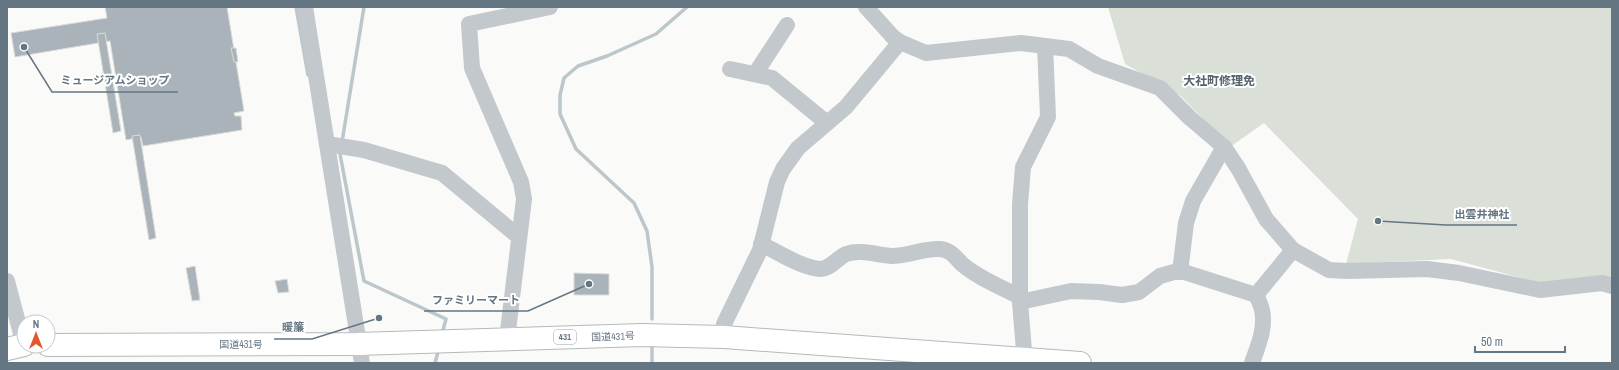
<svg xmlns="http://www.w3.org/2000/svg" width="1619" height="370" font-family="'Archivo Narrow','Noto Sans JP',sans-serif">
<style>
.green{fill:#dadfd7}
.lines{fill:none;stroke-linecap:round;stroke-linejoin:round}
.stream{stroke:#bbc7cb;stroke-width:3.5}
.building{fill:#aab3b9;stroke:#dcdcda}
.highway-casing{stroke:#b4b9bd;stroke-width:24}
.minor{stroke:#c3c8cc;stroke-width:16}
.highway{stroke:#fff;stroke-width:22}
.labels{text-anchor:middle;stroke-width:4;stroke-linejoin:round;paint-order:stroke}
.shield{fill:#fff;stroke:#939fa8;stroke-width:1}
.shield-label{font-size:9px;font-weight:bold;fill:#657683}
.street-label{font-size:10px;fill:#657683;stroke:#fff}
.quarter-label{font-size:12px;font-weight:bold;fill:#57646e;stroke:#fff}
.leader{fill:none;stroke:#657683;stroke-width:1.5}
.callout-dot{fill:#657683;stroke:#fff;stroke-width:1.5}
.callout-label{font-size:11px;text-anchor:middle;font-weight:bold;fill:#657683;stroke:#fff;stroke-width:4;stroke-linejoin:round;paint-order:stroke}
</style>
<rect width="100%" height="100%" fill="#fafaf8"/>
<polygon class="green" points="1108,7 1612,7 1612,292 1559,288 1451,259 1346,264 1358,219 1264,123 1230,147 1181,96 1125,64"/>
<g class="lines">
<g class="stream">
<polyline points="296,7 308,75"/>
<polyline points="342,142 364,7"/>
<polyline points="341,150 340,154 364,281 446,319 442,334"/>
<polyline points="652,319 652,267 647,231 634,203 576,149 560,114 560,95 564,78 578,66 607,56 656,34 687,7"/>
<polyline points="435,363 439,348"/>
<polyline points="652,363 652,347"/>
</g>
</g>
<g class="building">
<polygon points="105,7 227,7 244,111 234,113 235,116 241,116 242,130 143,146 141,137 126,140 110,41 15,57 11,33 107,18"/>
<polygon points="105,33 121,131 113,133 97,34"/>
<polygon points="231,48 236,48 238,62 234,62"/>
<polygon points="140,135 156,238 149,240 132,136"/>
<rect x="1375" y="217" width="8" height="7"/>
<polygon points="195,266 200,300 192,301 186,268"/>
<polygon points="574,273 609,274 609,295 574,295"/>
<polygon points="287,279 289,292 278,293 275,281"/>
</g>
<g class="lines">
<defs>
<g id="highway">
<polyline points="48,345 358,344 642,335 724,337 1080,363"/>
<polyline points="7,349 24,345"/>
</g>
</defs>
<use href="#highway" class="highway-casing"/>
<g class="minor">
<polyline points="305,7 362,363"/>
<polyline points="866,7 893,37 900,42 926,53 1021,43 1069,49 1098,66 1160,88 1190,118 1224,147 1238,168 1266,219 1293,250 1329,270 1347,271 1427,269 1459,273 1540,290 1602,283 1612,286"/>
<polyline points="730,69 772,78 827,123"/>
<polyline points="755,74 787,25"/>
<polyline points="327,144 364,150 442,173 519,237"/>
<path d="M761,244c17,8 41,24 59,25 11,0 17,-11 26,-15 15,-5 31,1 46,2 16,0 32,-8 48,-7 11,1 15,8 22,15 16,14 39,23 58,33"/>
<polyline points="1180,272 1186,223 1193,201 1224,147"/>
<polyline points="7,281 24,345"/>
<polyline points="1256,295 1293,250"/>
<path d="M1020,302l51,-11 28,1 23,3 17,-3 21,-16 14,-4h10l72,23c2,4 5,10 6,15 4,18 -4,36 -10,53"/>
<polyline points="724,337 724,324 760,250 777,182 783,169 798,148 846,107 900,42"/>
<polyline points="507,339 524,199 521,182 472,68 469,24 550,7"/>
<polyline points="1025,363 1020,302 1020,204 1023,167 1048,117 1045,46"/>
</g>
<use href="#highway" class="highway"/>
</g>
<g class="labels">
<rect class="shield" x="554" y="330" width="22" height="14" rx="3"/>
<g class="shield-label">
<text x="565" y="340">431</text>
</g>
<g class="street-label">
<text transform="translate(613 336) rotate(-2)" y="4">国道431号</text>
<text x="241" y="348">国道431号</text>
</g>
<g class="quarter-label">
<text x="1219" y="85">大社町修理免</text>
</g>
</g>
<path class="leader" d="M24 47L52 92H178M1378 221L1446 225H1517M589 284L528 311H424M379 318L312 339H274"/>
<g class="callout-dot">
<circle cx="24" cy="47" r="4"/>
<circle cx="1378" cy="221" r="4"/>
<circle cx="589" cy="284" r="4"/>
<circle cx="379" cy="318" r="4"/>
</g>
<g class="callout-label">
<text x="115" y="84">ミュージアムショップ</text>
<text x="1482" y="218">出雲井神社</text>
<text x="476" y="304">ファミリーマート</text>
<text x="293" y="331">暖簾</text>
</g>
<rect width="1619" height="370" fill="none" stroke="#657683" stroke-width="16"/>
<g transform="translate(36 334)"><circle r="19" fill="#ffffff" stroke="#c1c8cd"/>
<path d="M0-3L7 15L0 10L-7 15Z" fill="#e4572e"/>
<text y="-6" font-size="11" font-weight="bold" text-anchor="middle" fill="#657683">N</text>
</g>
<path d="M1475 346v6h90v-6" fill="none" stroke="#657683" stroke-width="2"/>
<text x="1481" y="346" font-size="12" fill="#657683" stroke="#ffffff" stroke-width="3" paint-order="stroke">50 m</text>
</svg>
